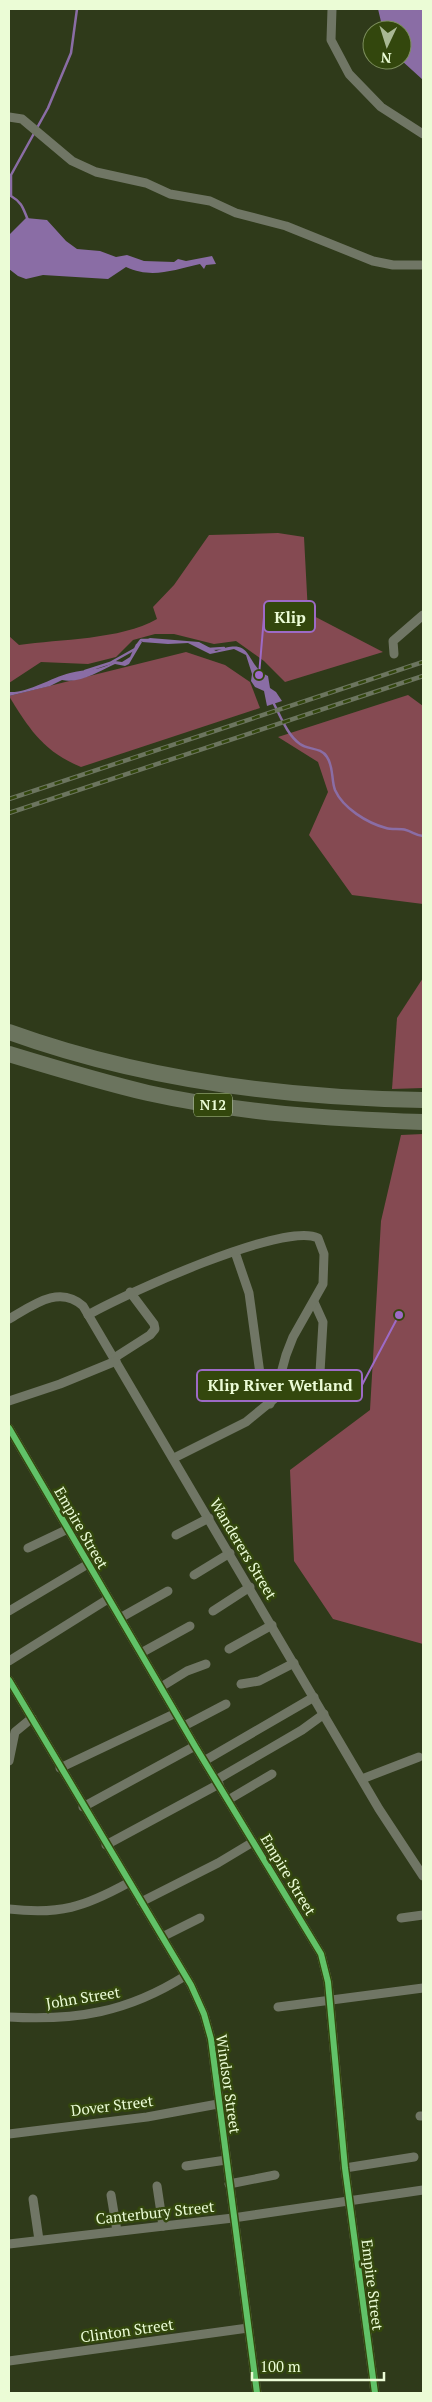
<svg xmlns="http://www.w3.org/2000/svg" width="432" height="2402" font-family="'PT Serif',serif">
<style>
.green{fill:#854a52}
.water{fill:#8a6da5}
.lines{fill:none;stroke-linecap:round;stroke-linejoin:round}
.stream{stroke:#8a6da5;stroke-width:2.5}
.minor{stroke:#707665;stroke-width:9}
.motorway{stroke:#6b745e;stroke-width:16}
.rail-casing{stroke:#6c755f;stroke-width:4.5}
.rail{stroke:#33470d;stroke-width:2.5;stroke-dasharray:8;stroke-linecap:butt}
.cycleway-casing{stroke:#33470d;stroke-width:9}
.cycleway{stroke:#61c268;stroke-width:6}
.labels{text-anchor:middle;stroke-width:5;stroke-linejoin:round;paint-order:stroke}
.shield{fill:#33470d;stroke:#b4c69a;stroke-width:1}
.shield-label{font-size:14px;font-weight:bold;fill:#ebfcd6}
.street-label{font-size:15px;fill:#ebfcd6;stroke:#33470d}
.leader{fill:none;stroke:#9d6ac6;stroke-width:2}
.callout-dot{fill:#9d6ac6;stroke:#33470d;stroke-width:2}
.callout{fill:#33470d;stroke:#9d6ac6;stroke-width:2}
.callout-label{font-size:16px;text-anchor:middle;font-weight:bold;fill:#ebfcd6}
</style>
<rect width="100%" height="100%" fill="#2f3a1a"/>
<g class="green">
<path d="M278,533l26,4 4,76 75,39 -98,30 -21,-21 -28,-20 -22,3 -40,-10h-19l-22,6 -17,17 -28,7 -47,-2 -32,21v-47l10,9c41,-6 101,-5 138,-26l-4,-12 21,-22 35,-50z"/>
<path d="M186,652l39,13 25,17 10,26 -179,59c-37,-15 -52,-38 -72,-71z"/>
<polygon points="408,695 423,706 423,904 352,895 309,835 328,792 318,762 278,737"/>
<polygon points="423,978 423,1088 392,1089 397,1018"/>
<polygon points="423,1134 423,1644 333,1619 294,1561 290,1470 370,1410 381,1221 401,1135"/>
</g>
<g class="water">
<polygon points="378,9 423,9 423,80 401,60 402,30 383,30"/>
<path d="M26,218l21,2 19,21 11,8 23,2 16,6 11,-2 17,6 30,1 4,-3 8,2 26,-5 4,8 -10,1 -2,4 -4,-5c-27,6 -48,15 -74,3l-18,12 -65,-4 -17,4 -8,-3 -9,-7v-34z"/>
<path d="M150,638l49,4 17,9c39,-16 28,14 52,25l2,12 6,4 6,9 -15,5 -3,-15 -9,-4 -4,-6 1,-7 -6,-19 -12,-6 -24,5 -22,-11 -20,1 -26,-2 -13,22 -4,2 -10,-2c-16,7 -35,20 -53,16l-12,6 -41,10v-4c20,1 41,-14 61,-19 15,-4 32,-2 45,-12l7,1 8,-5 6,-13z"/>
</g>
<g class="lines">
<g class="stream">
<path d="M28,220c-5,-11 -5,-17 -17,-24v-21l37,-67 23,-55 6,-44"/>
<polyline points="138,644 141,640 148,640"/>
<polyline points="209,649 224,648"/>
<polyline points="85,671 110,663 135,649"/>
<path d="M273,702c7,13 14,33 27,42 8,6 21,3 27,13 7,11 4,22 8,33 8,18 32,33 51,38 6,2 14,0 20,2 7,2 9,5 17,6"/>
</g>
<g class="minor">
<polyline points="332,9 331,40 349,74 381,107 423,134"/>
<polyline points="9,117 22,119 72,161 96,172 146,183 170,194 210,201 236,213 286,226 373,261 393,265 423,265"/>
<polyline points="394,654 393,641 423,615"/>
<polyline points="235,1252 249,1293 261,1381 270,1404"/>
<polyline points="314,1302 323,1322 319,1389"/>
<path d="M88,1315c35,-20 196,-94 230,-77l6,16 -1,30 -30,53 -7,18 -12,44 -28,23 -72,36"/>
<path d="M9,1319c23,-13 50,-35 74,-13l296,503 44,67"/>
<polyline points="114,1358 150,1335 155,1329 154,1324 130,1292"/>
<polyline points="9,1401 60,1384 116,1361"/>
<polyline points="9,1428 195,1746 321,1954 328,1982 345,2168 375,2393"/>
<polyline points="176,1535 209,1518"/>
<polyline points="28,1548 68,1529"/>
<polyline points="194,1575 230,1553"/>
<polyline points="9,1611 88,1564"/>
<polyline points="213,1611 250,1587"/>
<polyline points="120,1618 168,1591"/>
<polyline points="229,1649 272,1625"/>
<polyline points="141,1653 190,1626"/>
<polyline points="9,1661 108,1599"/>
<polyline points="9,1680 191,1985 204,2014 211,2039 257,2393"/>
<polyline points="241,1684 259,1681 294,1663"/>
<polyline points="161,1687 187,1671 206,1664"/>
<polyline points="184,1726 226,1704"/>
<polyline points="9,1761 15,1732 32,1718"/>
<polyline points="204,1761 314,1697"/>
<polyline points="60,1768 176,1713"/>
<polyline points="362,1779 419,1757"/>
<polyline points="216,1780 302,1730 324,1714"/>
<polyline points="228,1800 272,1774"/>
<polyline points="83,1807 195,1746"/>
<polyline points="106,1845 219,1784"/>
<polyline points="141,1902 218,1863 253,1842"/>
<path d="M9,1909c51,6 75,-2 119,-26"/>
<polyline points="401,1918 423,1915"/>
<polyline points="162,1937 200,1918"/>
<polyline points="278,2007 423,1988"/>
<path d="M9,2017c67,4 119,-5 176,-41"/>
<polyline points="420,2116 423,2116"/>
<polyline points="9,2134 147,2117 218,2104"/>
<polyline points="186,2166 226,2160"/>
<polyline points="345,2168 414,2157"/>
<polyline points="229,2184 275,2175"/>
<polyline points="157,2186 163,2226"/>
<polyline points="111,2195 117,2231"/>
<polyline points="33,2199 39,2240"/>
<polyline points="9,2244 233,2218 423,2190"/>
<polyline points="9,2361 248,2328"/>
</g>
<g class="motorway">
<path d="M9,1032c133,48 274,66 414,68"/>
<path d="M9,1054c46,14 92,28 139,39 90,20 183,26 275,29"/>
</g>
<defs>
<g id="rail">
<polyline points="9,799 423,662"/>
<polyline points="9,813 423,676"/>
</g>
</defs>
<use href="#rail" class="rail-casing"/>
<use href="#rail" class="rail"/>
<defs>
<g id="cycleway">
<polyline points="9,1428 195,1746 321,1954 328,1982 345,2168 375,2393"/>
<polyline points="9,1680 191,1985 204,2014 211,2039 257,2393"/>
</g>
</defs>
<use href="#cycleway" class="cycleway-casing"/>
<use href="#cycleway" class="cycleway"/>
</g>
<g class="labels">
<rect class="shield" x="194" y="1093.5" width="38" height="23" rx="4"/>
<g class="shield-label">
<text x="213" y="1110">N12</text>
</g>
<g class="street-label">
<text transform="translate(81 1528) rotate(60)" y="5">Empire Street</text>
<text transform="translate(243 1549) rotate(59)" y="5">Wanderers Street</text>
<text transform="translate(288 1875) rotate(59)" y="5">Empire Street</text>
<text transform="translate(83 1998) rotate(-9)" y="5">John Street</text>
<text transform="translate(228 2084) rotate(82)" y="5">Windsor Street</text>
<text transform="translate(112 2106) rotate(-7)" y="5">Dover Street</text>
<text transform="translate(155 2213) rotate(-6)" y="5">Canterbury Street</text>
<text transform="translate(372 2285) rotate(83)" y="5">Empire Street</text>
<text transform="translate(127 2331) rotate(-8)" y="5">Clinton Street</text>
</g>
</g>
<path class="leader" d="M259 675L264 617M399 1315L362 1385"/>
<g class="callout-dot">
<circle cx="259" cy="675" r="5"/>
<circle cx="399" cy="1315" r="5"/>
</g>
<g class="callout">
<rect x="264" y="601" width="51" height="31" rx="5"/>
<rect x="197" y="1370" width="165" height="31" rx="5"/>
</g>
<g class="callout-label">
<text x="290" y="623">Klip</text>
<text x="280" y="1391">Klip River Wetland</text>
</g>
<rect width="432" height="2402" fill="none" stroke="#ebfcd6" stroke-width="20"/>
<g transform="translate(387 45) rotate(184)"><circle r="24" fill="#33470d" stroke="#7d8f5d"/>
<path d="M0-4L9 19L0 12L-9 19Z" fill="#a9b894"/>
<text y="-8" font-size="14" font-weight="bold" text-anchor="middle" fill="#ebfcd6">N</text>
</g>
<path d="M252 2372v8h132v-8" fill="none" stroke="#ebfcd6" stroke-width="2.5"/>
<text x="260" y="2372" font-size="15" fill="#ebfcd6" stroke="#33470d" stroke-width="4" paint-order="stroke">100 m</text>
</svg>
